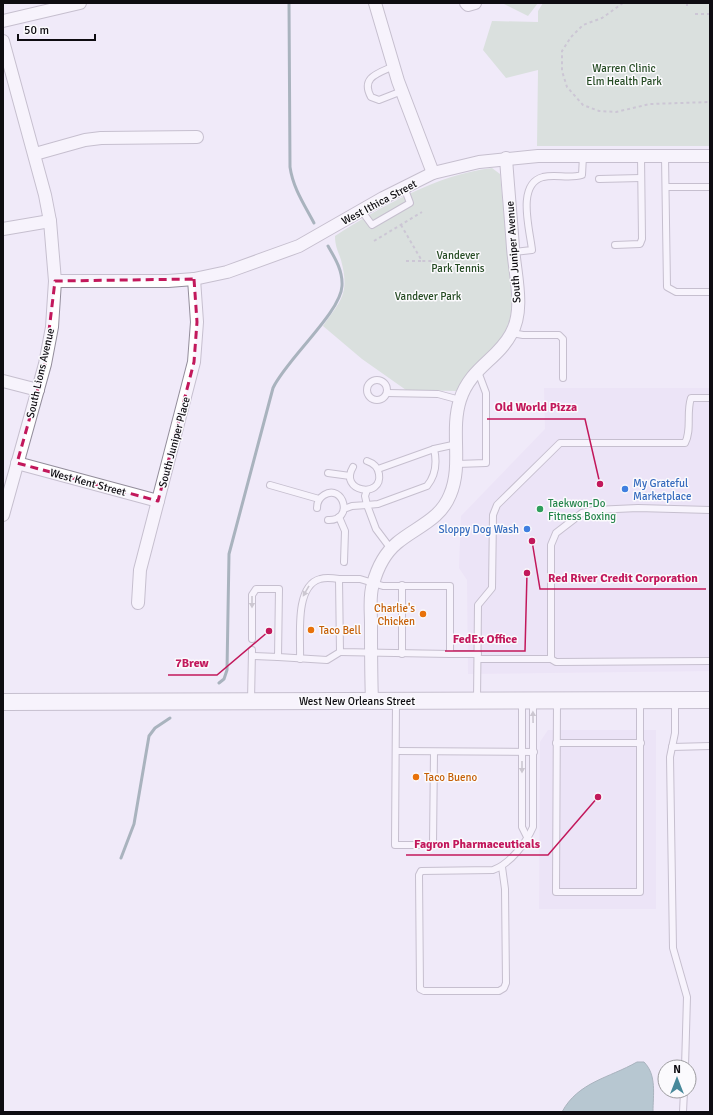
<svg xmlns="http://www.w3.org/2000/svg" width="713" height="1115" font-family="Signika,sans-serif">
<style>
.built{fill:#e7ddf3}
.green{fill:#bed6bc}
.water{fill:#719ea1;stroke:#537276}
.lines{fill:none;stroke-linecap:round;stroke-linejoin:round}
.stream{stroke:#537276;stroke-width:3}
.service-casing{stroke:#938d9b;stroke-width:8}
.minor-casing{stroke:#938d9b;stroke-width:14}
.secondary-casing{stroke:#938d9b;stroke-width:18}
.path{stroke:#a19ca8;stroke-width:2;stroke-dasharray:3 3;stroke-linecap:butt}
.service{stroke:#fff;stroke-width:6}
.minor{stroke:#fff;stroke-width:12}
.secondary{stroke:#fff;stroke-width:16}
.oneway{fill:#9f9ea0}
.marked{fill:none;stroke:#c2185b;stroke-width:3;stroke-dasharray:8 5;stroke-linejoin:round}
.shop-dot{fill:#3f7fe0;stroke:#fbfafd;stroke-width:1.5}
.leisure-dot{fill:#2e9e5b;stroke:#fbfafd;stroke-width:1.5}
.food-dot{fill:#e8710a;stroke:#fbfafd;stroke-width:1.5}
.labels{text-anchor:middle;stroke-width:3;stroke-linejoin:round;paint-order:stroke}
.park-label{font-size:11px;fill:#254b23;stroke:#fbfafd}
.street-label{font-size:11px;fill:#0e0c11;stroke:#fbfafd}
.shop-label{font-size:11px;fill:#366cbe;stroke:#fbfafd;text-anchor:start}
.leisure-label{font-size:11px;fill:#27864d;stroke:#fbfafd;text-anchor:start}
.food-label{font-size:11px;fill:#c56008;stroke:#fbfafd;text-anchor:start}
.leader{fill:none;stroke:#c2185b;stroke-width:1.5}
.callout-dot{fill:#c2185b;stroke:#fbfafd;stroke-width:1.5}
.callout-label{font-size:12px;text-anchor:middle;font-weight:bold;fill:#c2185b;stroke:#fbfafd;stroke-width:3;stroke-linejoin:round;paint-order:stroke}
</style>
<rect width="100%" height="100%" fill="#f0eaf9"/>
<g class="built">
<polygon points="544,388 710,388 710,671 468,674 467,580 459,568 461,516 545,429"/>
<polygon points="548,730 656,730 656,909 539,909 540,742"/>
</g>
<g class="green">
<polygon points="502,3 538,3 528,16"/>
<polygon points="543,3 710,3 710,146 537,146 538,70 506,78 483,50 492,21 538,22 538,11"/>
<path d="M492,168l8,6 13,137 -12,32 -30,26 -15,22 -50,-1 -44,-31 -39,-33c18,-26 27,-32 18,-66 -3,-9 -6,-14 -6,-24 47,-30 101,-61 157,-68z"/>
</g>
<path class="water" d="M637,1062h7c13,13 9,33 9,50h-91c16,-30 47,-34 75,-50z"/>
<g class="lines">
<g class="stream">
<path d="M289,3l1,164c3,21 14,37 24,56"/>
<path d="M219,683l5,-4 3,-9 2,-116 44,-166c13,-28 68,-76 69,-102 1,-15 -7,-28 -14,-40"/>
<polyline points="121,858 134,824 149,736 155,728 170,718"/>
</g>
<defs>
<g id="service">
<path d="M394,66c-15,7 -34,11 -23,31l8,3 23,-9"/>
<polyline points="665,156 667,287 676,292 710,292"/>
<polyline points="599,179 641,178"/>
<polyline points="666,187 710,187"/>
<polyline points="361,210 372,225 410,203 404,187"/>
<polyline points="615,245 640,244 642,239 641,156"/>
<path d="M514,252l18,-2c-2,-20 -16,-66 11,-73 13,-3 26,2 39,-2l1,-19"/>
<polyline points="512,333 523,335 559,335 563,339 563,378"/>
<circle cx="377" cy="390" r="10"/>
<polyline points="387,393 438,394 460,400"/>
<polyline points="457,464 486,463 486,393 477,369"/>
<path d="M353,467c-15,25 30,32 26,7 -1,-7 -6,-11 -12,-13"/>
<polyline points="378,469 434,449 457,444"/>
<polyline points="328,473 350,476"/>
<polyline points="270,485 319,499"/>
<path d="M317,508c0,-5 2,-10 7,-13 19,-12 31,26 4,25"/>
<polyline points="344,509 352,506 367,505 365,496 367,490"/>
<polyline points="710,510 638,508 594,510 582,513 556,533 551,545 551,659 556,662 710,661"/>
<polyline points="339,517 345,531 344,562"/>
<path d="M391,549l-15,-20 -9,-24 11,-1 49,-18c9,-11 10,-24 7,-37"/>
<polygon points="339,579 360,579 383,586 450,586 450,654 340,652"/>
<polyline points="402,585 402,654"/>
<polyline points="252,639 252,595 256,589 279,589 278,657 252,656"/>
<polyline points="450,654 478,654"/>
<polyline points="278,657 327,660 340,652"/>
<path d="M300,659c1,-21 -6,-73 20,-80 6,-2 13,-1 19,0"/>
<polyline points="478,659 551,659"/>
<path d="M477,700l1,-95 14,-17 1,-73 4,-10 63,-62h125c7,-13 1,-30 6,-45h19"/>
<polyline points="251,701 252,650"/>
<polyline points="557,701 556,892 640,892 640,700"/>
<polyline points="675,701 675,733 670,757 673,948 687,997 685,1067"/>
<polyline points="396,702 395,845 433,845 434,752"/>
<polyline points="522,702 522,827 528,839"/>
<polyline points="556,743 641,743"/>
<polyline points="672,747 710,746"/>
<polyline points="397,751 534,752"/>
<path d="M502,867l3,22 1,94 -2,5 -5,3h-75l-4,-2 -1,-114 2,-4 72,-1c17,-6 33,-27 40,-43v-125"/>
<polyline points="683,1112 684,1091"/>
</g>
<g id="minor">
<polyline points="375,3 398,81 433,173"/>
<polyline points="466,3 468,5 475,3"/>
<polyline points="3,21 80,3"/>
<polyline points="3,41 45,195 50,221 55,281 52,327 45,364 3,515"/>
<polyline points="35,154 85,140 101,138 197,137"/>
<polyline points="3,229 50,221"/>
<polyline points="55,281 168,281 194,279 227,272 299,246 383,198 433,173 479,162 538,156 710,156"/>
<polyline points="3,381 38,390"/>
<polyline points="17,463 158,501"/>
<polyline points="138,603 140,570 194,362 197,322 194,279"/>
<path d="M372,701c-1,-26 -1,-52 -1,-78 0,-13 -2,-27 2,-39 4,-15 12,-31 24,-41 19,-16 43,-23 53,-48 13,-30 0,-64 10,-95 10,-32 37,-40 51,-66 14,-24 4,-59 2,-86 -2,-30 -5,-60 -7,-90"/>
</g>
<polyline id="secondary" points="3,702 710,700"/>
</defs>
<use href="#service" class="service-casing"/>
<use href="#minor" class="minor-casing"/>
<use href="#secondary" class="secondary-casing"/>
<g class="path">
<polyline points="623,3 602,18 583,25 571,37 562,51 562,71 567,87 583,105 599,111 616,112 650,104 710,102"/>
<polyline points="687,3 687,9"/>
<polyline points="695,14 710,14"/>
<polyline points="401,225 422,261 432,261"/>
<polyline points="374,241 422,212"/>
<polyline points="406,261 422,261"/>
</g>
<use href="#service" class="service"/>
<use href="#minor" class="minor"/>
<use href="#secondary" class="secondary"/>
</g>
<defs><path id="oneway-solid" d="M-6-.8H1V-3.2L6.5 0L1 3.2V.8H-6Z"/></defs>
<g class="oneway">
<use href="#oneway-solid" transform="translate(306 591) rotate(120)"/>
<use href="#oneway-solid" transform="translate(252 602) rotate(90)"/>
<use href="#oneway-solid" transform="translate(533 717) rotate(-91)"/>
<use href="#oneway-solid" transform="translate(522 767) rotate(90)"/>
</g>
<path d="M0 0H713V1115H0ZM194,279l3,43 -3,40 -36,139 -141,-38 28,-99 10,-83z" fill="#f0eaf9" fill-opacity=".55" fill-rule="evenodd"/>
<path class="marked" d="M194,279l3,43 -3,40 -36,139 -141,-38 28,-99 10,-83z"/>
<g class="shop-dot">
<circle cx="625" cy="489" r="4"/>
<circle cx="527" cy="529" r="4"/>
</g>
<circle class="leisure-dot" cx="540" cy="509" r="4"/>
<g class="food-dot">
<circle cx="423" cy="614" r="4"/>
<circle cx="311" cy="630" r="4"/>
<circle cx="416" cy="777" r="4"/>
</g>
<g class="labels">
<g class="park-label">
<text x="624" y="72">Warren Clinic<tspan x="624" dy="13">Elm Health Park</tspan></text>
<text x="458" y="259">Vandever<tspan x="458" dy="13">Park Tennis</tspan></text>
<text x="428" y="300">Vandever Park</text>
</g>
<g class="street-label">
<text transform="translate(379 202) rotate(-28)" y="4">West Ithica Street</text>
<text transform="translate(513 252) rotate(-94)" y="4">South Juniper Avenue</text>
<text transform="translate(40 373) rotate(-77)" y="4">South Lions Avenue</text>
<text transform="translate(174 442) rotate(-75)" y="4">South Juniper Place</text>
<text transform="translate(88 482) rotate(15)" y="4">West Kent Street</text>
<text x="357" y="705">West New Orleans Street</text>
</g>
<g class="shop-label">
<text x="633" y="487">My Grateful<tspan x="633" dy="13">Marketplace</tspan></text>
<text x="519" y="533" text-anchor="end">Sloppy Dog Wash</text>
</g>
<g class="leisure-label">
<text x="548" y="507">Taekwon-Do<tspan x="548" dy="13">Fitness Boxing</tspan></text>
</g>
<g class="food-label">
<text x="415" y="612" text-anchor="end">Charlie's<tspan x="415" dy="13">Chicken</tspan></text>
<text x="319" y="634">Taco Bell</text>
<text x="424" y="781">Taco Bueno</text>
</g>
</g>
<path class="leader" d="M600 484L585 419H487M532 541L540 589H706M527 573L525 651H445M269 631L217 675H168M598 797L548 855H406"/>
<g class="callout-dot">
<circle cx="600" cy="484" r="4"/>
<circle cx="532" cy="541" r="4"/>
<circle cx="527" cy="573" r="4"/>
<circle cx="269" cy="631" r="4"/>
<circle cx="598" cy="797" r="4"/>
</g>
<g class="callout-label">
<text x="536" y="411">Old World Pizza</text>
<text x="623" y="582">Red River Credit Corporation</text>
<text x="485" y="643">FedEx Office</text>
<text x="192" y="667">7Brew</text>
<text x="477" y="848">Fagron Pharmaceuticals</text>
</g>
<rect width="713" height="1115" fill="none" stroke="#0e0c11" stroke-width="8"/>
<g transform="translate(677 1079)"><circle r="19" fill="#fbfafd" stroke="#9c9b9f"/>
<path d="M0-3L7 15L0 10L-7 15Z" fill="#47889a"/>
<text y="-6" font-size="11" font-weight="bold" text-anchor="middle" fill="#0e0c11">N</text>
</g>
<path d="M18 34v6h77v-6" fill="none" stroke="#0e0c11" stroke-width="2"/>
<text x="24" y="34" font-size="12" fill="#0e0c11" stroke="#fbfafd" stroke-width="3" paint-order="stroke">50 m</text>
</svg>
